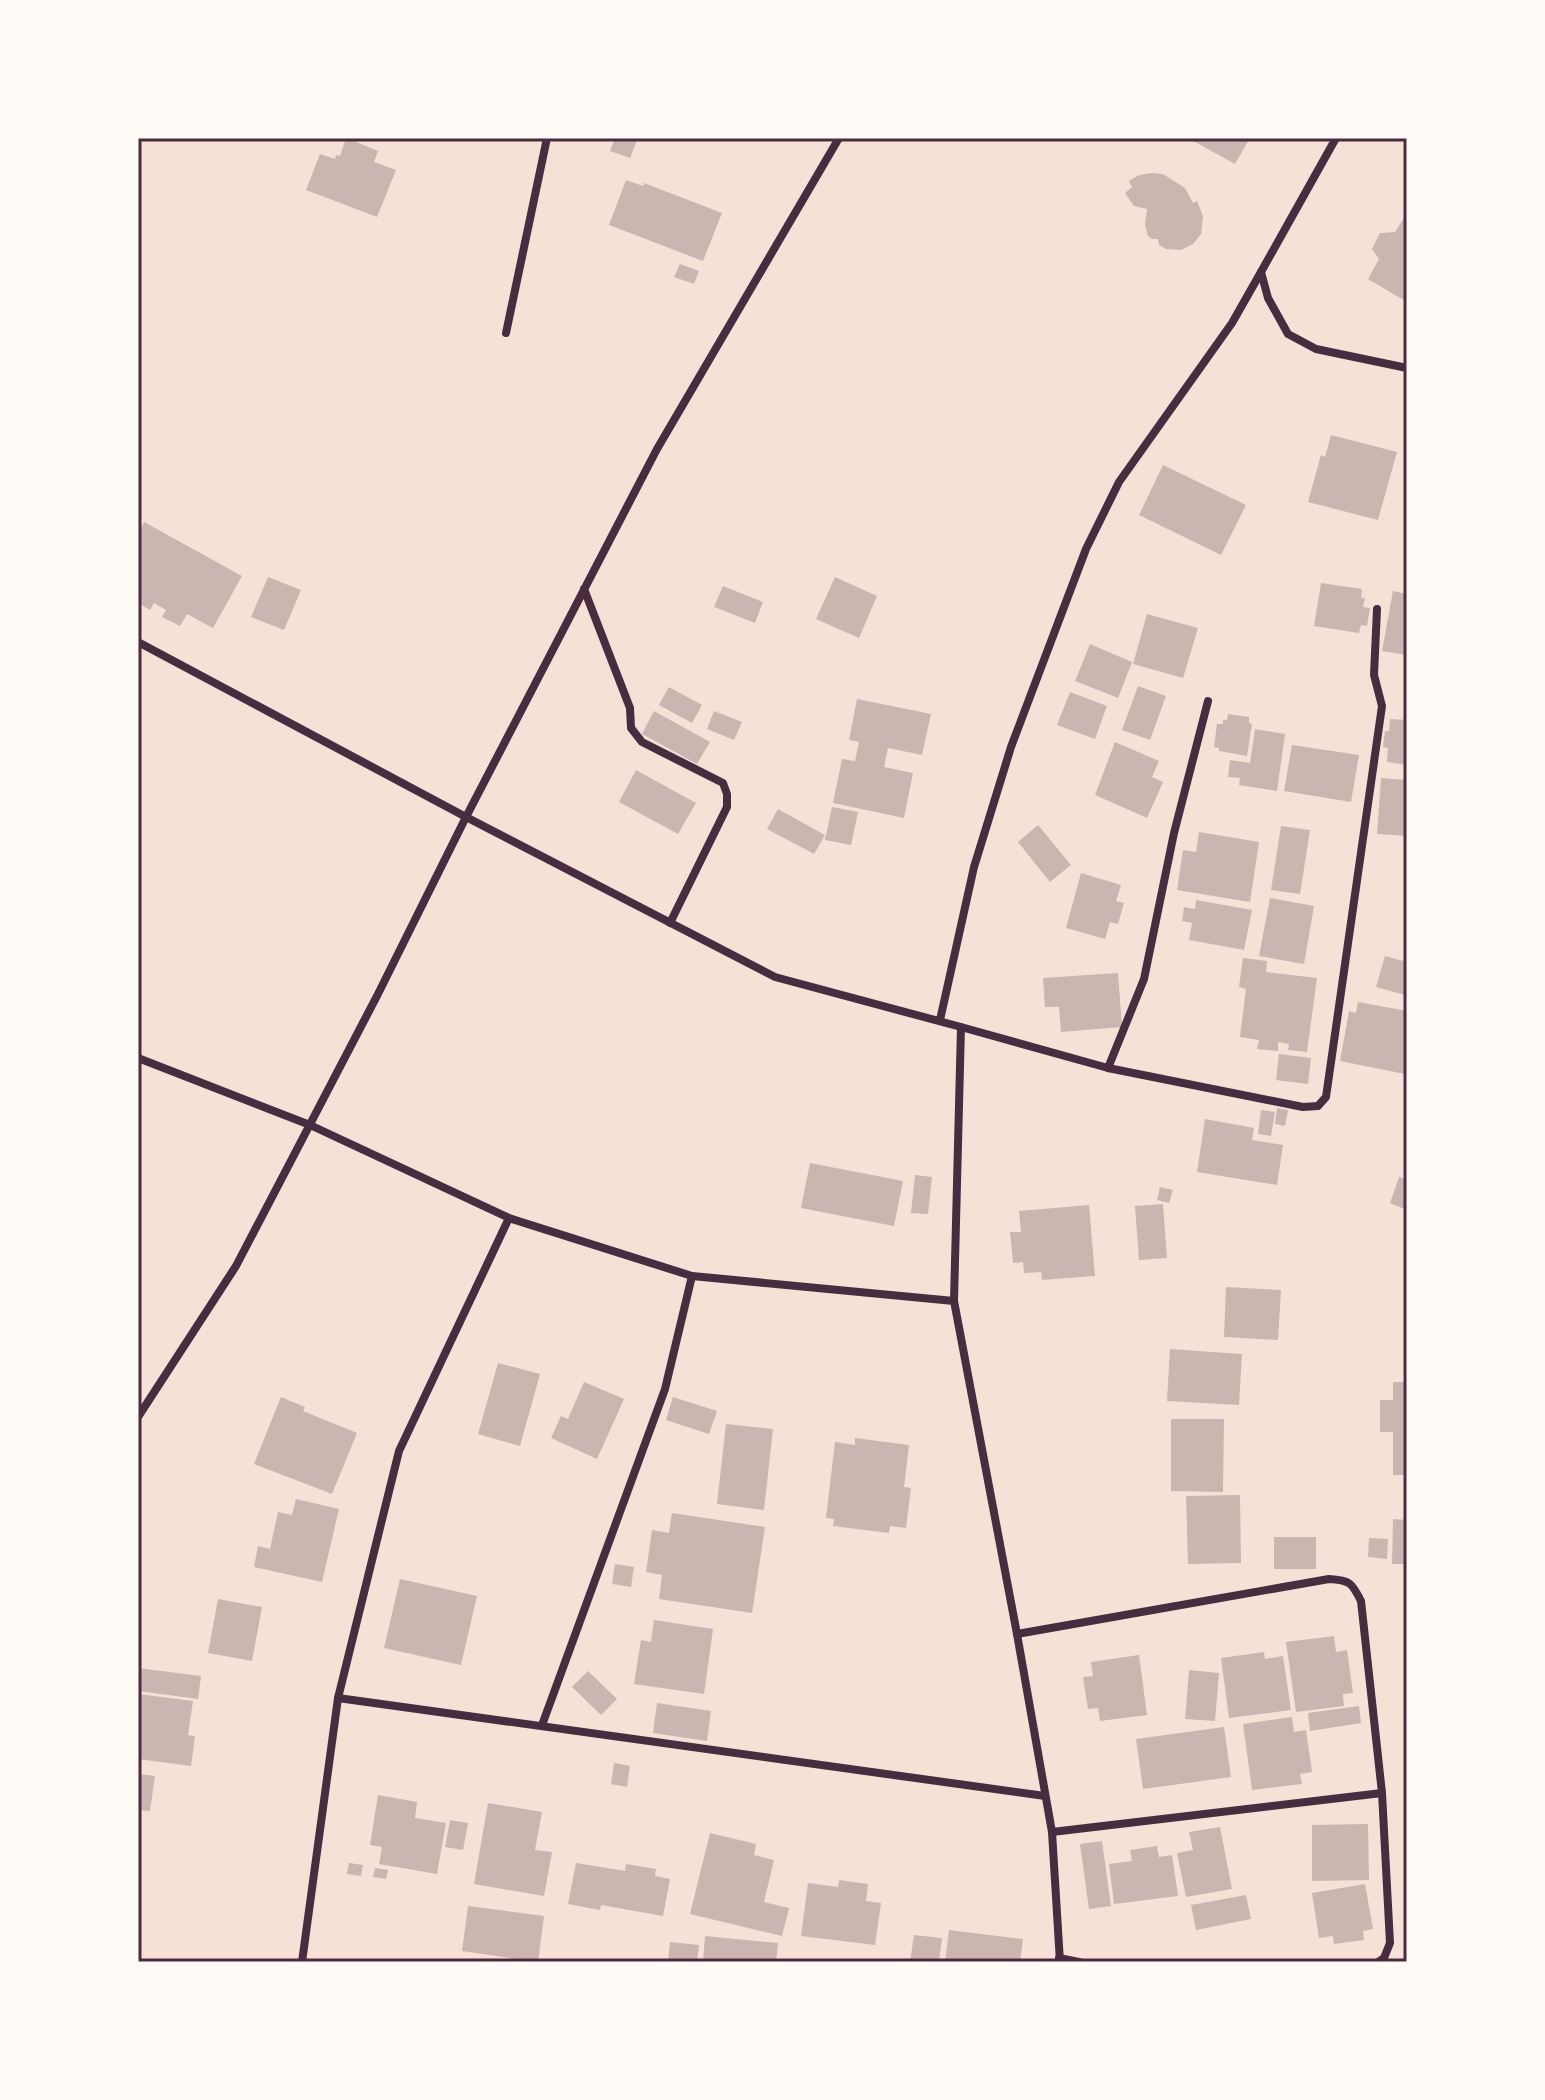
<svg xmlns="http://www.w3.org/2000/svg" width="1545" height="2100" font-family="Helvetica,sans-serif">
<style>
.building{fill:#ccb4b1}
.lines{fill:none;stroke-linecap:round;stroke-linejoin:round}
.minor{stroke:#4a2c40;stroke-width:8}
.neatline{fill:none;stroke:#4a2c40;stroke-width:3}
</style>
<rect width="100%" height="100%" fill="#f7e1d7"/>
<g class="building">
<polygon points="346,138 378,151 374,162 396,170 377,217 306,190 320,154 335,159 336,155 340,156"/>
<polygon points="615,138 638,138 630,158 610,151"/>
<polygon points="1188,138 1250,138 1235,164"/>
<polygon points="1152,173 1163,174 1185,188 1193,203 1197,201 1203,216 1201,234 1193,244 1181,250 1166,249 1159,245 1158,239 1152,239 1148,236 1145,225 1147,209 1134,206 1125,193 1132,187 1129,181 1139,175"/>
<polygon points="626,180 643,186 644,183 722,213 703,261 609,225"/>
<polygon points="1404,218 1407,220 1407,302 1368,279 1379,259 1372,249 1380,233 1395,232"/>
<polygon points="680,264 699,271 694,284 674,277"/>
<polygon points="1331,435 1397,452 1378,520 1308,502 1321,455 1325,457"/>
<polygon points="1163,465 1246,505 1221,555 1139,515"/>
<polygon points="144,522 242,576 213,628 187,614 180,626 162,617 166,610 154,603 150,610 138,603 138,534"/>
<polygon points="268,577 301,590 284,630 251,617"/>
<polygon points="835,577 877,596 859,638 816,619"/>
<polygon points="1321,583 1362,589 1361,598 1365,598 1363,607 1370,608 1367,626 1361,625 1359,633 1314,626"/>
<polygon points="723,586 763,602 755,623 714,607"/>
<polygon points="1393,591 1407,594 1407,655 1382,651"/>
<polygon points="1147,614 1198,628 1183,678 1133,664"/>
<polygon points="1090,644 1132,662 1118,698 1075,681"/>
<polygon points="1138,686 1166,696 1150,740 1122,730"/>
<polygon points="669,687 702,705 692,723 659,705"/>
<polygon points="1070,692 1107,706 1095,739 1057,725"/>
<polygon points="857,699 931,714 922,755 888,748 884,767 913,773 904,818 833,803 842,759 855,761 859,742 849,740"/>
<polygon points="654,711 710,742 697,764 642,734"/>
<polygon points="714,711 742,722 734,740 707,729"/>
<polygon points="1228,714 1249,717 1249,723 1252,724 1247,756 1219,751 1219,748 1214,747 1217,724 1223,724 1223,720 1227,720"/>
<polygon points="1390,719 1407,720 1407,765 1387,762 1388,748 1383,747 1385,731 1389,731"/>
<polygon points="1255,729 1285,734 1277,791 1239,785 1240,778 1228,777 1230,760 1250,763"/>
<polygon points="1115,742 1159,761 1152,777 1163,782 1147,818 1095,795"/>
<polygon points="1292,745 1359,755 1351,802 1284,791"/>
<polygon points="636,770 696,803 678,834 619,802"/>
<polygon points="1381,778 1407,780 1407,836 1377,834"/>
<polygon points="832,807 858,812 851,845 825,840"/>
<polygon points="778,809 825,835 814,854 767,829"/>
<polygon points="1038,825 1071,865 1050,882 1018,842"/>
<polygon points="1281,826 1310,830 1300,894 1271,890"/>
<polygon points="1199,832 1259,842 1250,902 1177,890 1183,850 1196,852"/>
<polygon points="1081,873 1121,885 1116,901 1124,903 1118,924 1110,922 1105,939 1066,928"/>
<polygon points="1270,898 1314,906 1304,964 1259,956"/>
<polygon points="1196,900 1252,910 1244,950 1189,940 1192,923 1182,921 1184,907 1195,909"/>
<polygon points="1385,956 1407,962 1405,995 1376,987"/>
<polygon points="1243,958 1267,961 1266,972 1317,978 1307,1052 1288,1050 1289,1044 1278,1042 1278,1051 1257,1049 1259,1040 1240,1037 1246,989 1239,987"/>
<polygon points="1118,973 1122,1027 1061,1032 1059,1007 1045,1007 1043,978"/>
<polygon points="1358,1002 1407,1011 1407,1066 1405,1074 1340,1061 1349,1011 1356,1013"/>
<polygon points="1279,1054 1311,1058 1308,1084 1276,1080"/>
<polygon points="1277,1108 1288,1110 1285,1126 1275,1124"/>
<polygon points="1261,1110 1275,1112 1271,1136 1258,1134"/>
<polygon points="1205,1119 1254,1128 1252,1140 1283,1145 1277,1185 1197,1172"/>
<polygon points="810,1163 903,1181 894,1226 801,1208"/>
<polygon points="915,1175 932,1177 928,1214 911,1213"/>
<polygon points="1399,1177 1407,1180 1407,1210 1390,1203"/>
<polygon points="1160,1187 1173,1190 1169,1203 1157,1200"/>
<polygon points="1163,1204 1167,1258 1139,1260 1135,1206"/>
<polygon points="1089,1205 1095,1276 1042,1280 1041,1272 1024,1273 1023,1262 1013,1263 1010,1232 1021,1232 1019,1211"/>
<polygon points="1226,1287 1281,1290 1278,1340 1224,1337"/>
<polygon points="1170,1349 1242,1354 1239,1405 1167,1401"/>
<polygon points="498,1363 540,1374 520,1446 478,1434"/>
<polygon points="584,1382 624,1399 597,1459 551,1438 561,1416 568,1419"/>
<polygon points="1393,1382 1407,1382 1407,1475 1393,1475 1393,1432 1380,1432 1380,1400 1393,1400"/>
<polygon points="281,1397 305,1407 303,1411 357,1433 332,1494 254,1464"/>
<polygon points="673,1397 717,1411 709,1434 666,1420"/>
<polygon points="1171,1419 1224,1419 1223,1492 1171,1491"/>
<polygon points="726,1424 773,1429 764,1510 717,1504"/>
<polygon points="855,1438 909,1445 904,1487 911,1488 906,1528 890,1526 889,1533 833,1526 834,1519 826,1518 835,1442 855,1445"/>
<polygon points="1240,1495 1241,1563 1188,1564 1186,1496"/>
<polygon points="296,1499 339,1509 322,1582 254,1567 258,1546 270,1549 278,1512 292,1515"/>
<polygon points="672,1513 765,1527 752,1613 659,1599 662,1575 646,1572 652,1530 669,1533"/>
<polygon points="1393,1519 1407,1520 1407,1564 1392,1564"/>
<rect x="1274" y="1537" width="42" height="32"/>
<polygon points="1369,1538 1388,1539 1387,1559 1368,1557"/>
<polygon points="615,1564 634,1567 631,1587 612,1584"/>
<polygon points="400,1579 477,1596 461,1665 384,1648"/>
<polygon points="218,1599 262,1607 252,1661 208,1653"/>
<polygon points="654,1620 713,1629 704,1694 634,1684 641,1640 651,1642"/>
<polygon points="1334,1636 1336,1652 1347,1650 1353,1693 1343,1694 1344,1706 1296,1712 1286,1642"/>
<polygon points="1264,1652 1265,1659 1283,1656 1291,1710 1229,1718 1221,1658"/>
<polygon points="1139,1655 1147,1715 1100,1721 1098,1708 1088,1709 1083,1677 1093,1676 1091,1662"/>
<polygon points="138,1668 201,1676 198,1699 138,1691"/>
<polygon points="1189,1670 1219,1673 1215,1721 1185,1719"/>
<polygon points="588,1671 617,1699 601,1715 572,1687"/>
<polygon points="138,1694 193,1701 188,1735 195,1736 191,1766 138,1759"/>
<polygon points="657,1703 711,1711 707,1741 653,1733"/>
<polygon points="1359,1706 1361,1723 1310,1731 1308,1713"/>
<polygon points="1292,1717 1294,1732 1306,1730 1312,1772 1300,1774 1302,1784 1252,1790 1243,1724"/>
<polygon points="1224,1727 1231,1777 1143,1789 1136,1739"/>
<polygon points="614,1763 630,1766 627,1787 611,1784"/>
<polygon points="138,1774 155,1776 150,1811 138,1810"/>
<polygon points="378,1795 417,1802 415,1818 446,1823 437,1874 379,1864 382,1847 370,1845"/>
<polygon points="488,1803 542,1812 535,1850 552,1852 544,1896 474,1884"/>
<polygon points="450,1820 468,1823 463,1850 445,1847"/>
<polygon points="1368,1824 1369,1880 1312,1881 1312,1825"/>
<polygon points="1220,1827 1232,1889 1186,1897 1177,1853 1193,1850 1189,1832"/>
<polygon points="710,1833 756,1844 754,1855 774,1860 764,1902 789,1908 782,1936 690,1914"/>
<polygon points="1102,1841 1111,1906 1089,1909 1080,1844"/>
<polygon points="1157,1846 1159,1857 1172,1855 1178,1896 1114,1904 1109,1864 1132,1861 1130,1850"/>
<polygon points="349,1863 363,1865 361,1876 347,1874"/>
<polygon points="576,1863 625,1871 626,1864 656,1869 655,1876 670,1879 663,1916 601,1905 600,1910 568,1904"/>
<polygon points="375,1868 388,1870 386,1879 373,1877"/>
<polygon points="839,1880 868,1884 866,1901 881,1903 875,1945 801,1936 808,1883 838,1887"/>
<polygon points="1365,1884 1373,1929 1363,1931 1364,1940 1334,1944 1333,1936 1319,1938 1312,1893"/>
<polygon points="1246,1895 1251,1919 1196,1930 1191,1905"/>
<polygon points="468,1906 544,1916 538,1962 462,1951"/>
<polygon points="949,1930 1023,1939 1020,1962 945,1962"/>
<polygon points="914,1935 942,1938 939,1962 910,1962"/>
<polygon points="705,1936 778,1943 776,1962 703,1962"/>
<polygon points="670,1942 699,1945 697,1962 668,1962"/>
</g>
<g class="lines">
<g class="minor">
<polyline points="1336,138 1261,272 1268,298 1288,334 1316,349 1407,368"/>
<polyline points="506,333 547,138"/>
<polyline points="584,589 630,708 631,728 642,742 723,783 727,794 727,807 670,923"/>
<polyline points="138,642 466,817 775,977 961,1027 954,1301 1017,1634 1052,1832 1060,1962"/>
<polyline points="940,1020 974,867 1011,747 1086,549 1119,482 1232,323 1261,272"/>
<polyline points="961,1027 1108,1068 1303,1107 1318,1106 1326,1097 1382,706 1374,675 1377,609"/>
<polyline points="138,1058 310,1125 509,1218 692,1276 954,1301"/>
<polyline points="1108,1068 1144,979 1174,833 1208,701"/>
<polyline points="138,1417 236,1266 378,994 466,817 657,449 839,138"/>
<path d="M1017,1634l312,-55c21,1 23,4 32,22l21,192 8,150 -6,15 -6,4"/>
<polyline points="338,1698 1045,1796"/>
<polyline points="542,1725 665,1389 692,1276"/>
<polyline points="1052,1832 1382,1793"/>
<polyline points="1059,1958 1079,1962"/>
<polyline points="302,1962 338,1698 399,1451 509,1218"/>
</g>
</g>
<rect width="1545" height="2100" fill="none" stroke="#fffaf5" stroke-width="280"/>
<rect x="140" y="140" width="1265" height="1820" class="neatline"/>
</svg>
